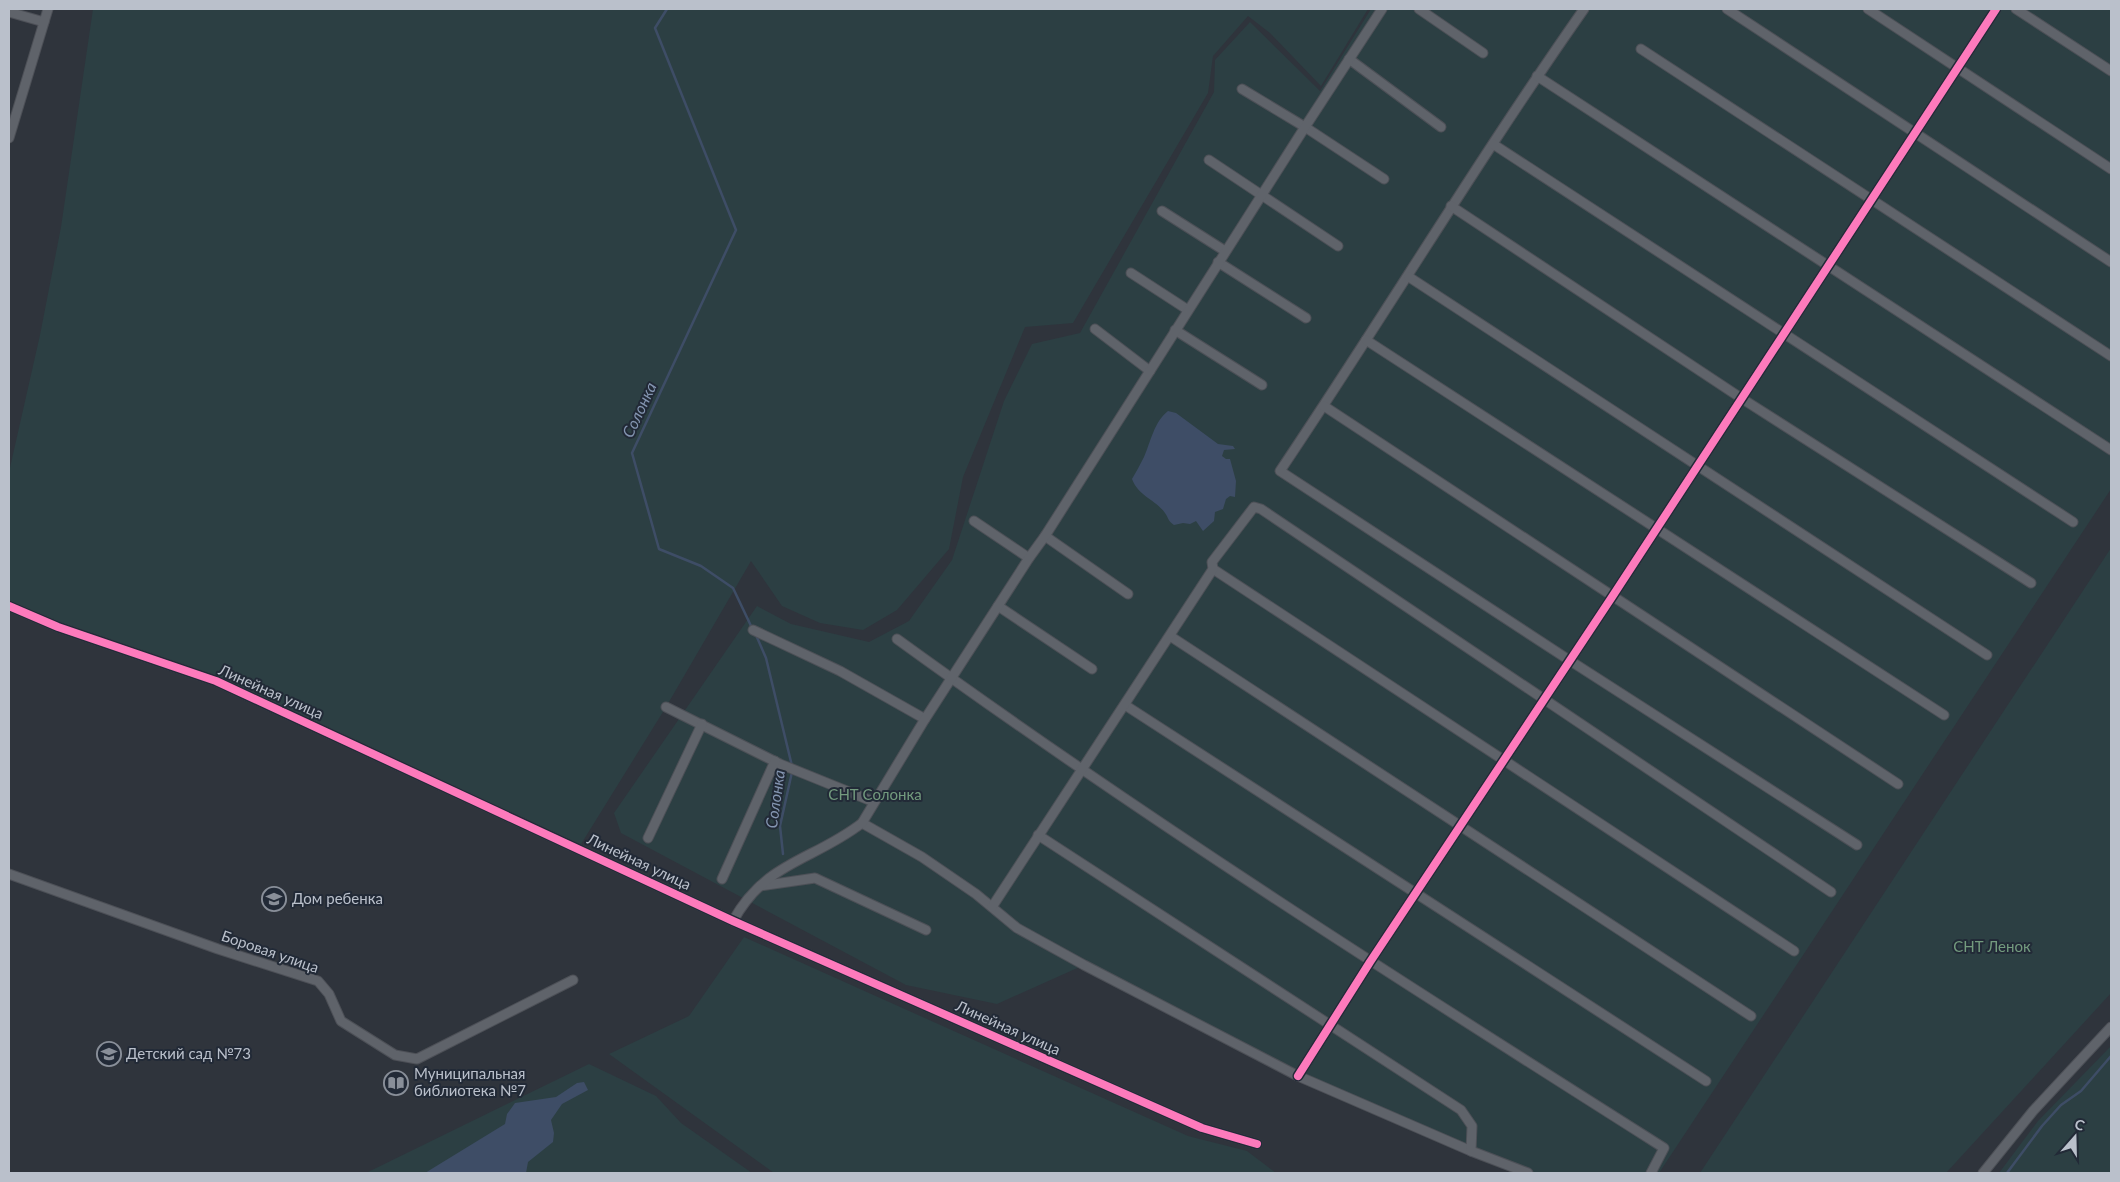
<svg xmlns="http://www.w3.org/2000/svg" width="2120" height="1182" font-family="Lato,sans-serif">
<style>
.green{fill:#2c3f43}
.water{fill:#3e4d66}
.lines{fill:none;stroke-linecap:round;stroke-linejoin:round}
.stream{stroke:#3e4d66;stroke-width:2.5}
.street-casing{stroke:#4d5057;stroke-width:11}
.street{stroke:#5f636a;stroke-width:9}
.cycleway-casing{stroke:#222a37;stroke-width:11}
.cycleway{stroke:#fd7abc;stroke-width:8}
.labels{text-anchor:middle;stroke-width:4;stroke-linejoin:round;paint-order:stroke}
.street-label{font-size:15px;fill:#bac0cb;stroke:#222a37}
.park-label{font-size:15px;fill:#739b7e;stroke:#222a37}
.poi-label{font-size:15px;fill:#bac0cb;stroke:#222a37;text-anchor:start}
.water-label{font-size:16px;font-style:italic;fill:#8495b1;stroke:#222a37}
</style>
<rect width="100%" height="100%" fill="#2f343c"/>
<g class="green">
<polygon points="93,9 1368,9 1321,86 1270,33 1248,16 1213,56 1208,93 1073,323 1025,327 963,477 949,549 897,610 863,630 820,623 782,606 751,561 666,707 578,849 216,681 9,606 9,472 40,335 61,227"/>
<polygon points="1371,9 2111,9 2111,489 1659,1173 1513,1173 1326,1093 1298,1076 1084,965 997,1004 906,985 621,833 614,813 757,606 791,624 869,642 909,621 952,560 1004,401 1032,344 1080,333 1214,92 1215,60 1250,22 1320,91"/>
<polygon points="2111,548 2111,993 1946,1173 1700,1173"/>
<polygon points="744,937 1188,1136 1247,1151 1276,1173 774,1173 609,1054 689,1016"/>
<polygon points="2111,1046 2111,1173 1999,1173 2038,1121"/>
<polygon points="589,1064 656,1096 681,1123 752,1173 366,1173"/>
</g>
<g class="water">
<path d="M1168,411l8,2 42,31 15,2 2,3 -11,1 -2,6 4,3h4l6,22 -1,16 -5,-1 -4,3 -3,10 -8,3 -1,9 -11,10 -7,-10 -6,3 -7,-1 -9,2c-6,-4 -5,-6 -9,-12 -10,-14 -26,-16 -33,-34 4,-7 8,-14 12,-22 7,-16 10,-35 24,-46z"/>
<polygon points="584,1082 588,1090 562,1104 551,1120 554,1133 553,1142 528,1162 526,1173 425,1173 505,1124 507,1114 515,1103 556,1097 577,1083"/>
</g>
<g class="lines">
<g class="stream">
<polyline points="667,9 655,28 736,230 632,453 659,549 701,566 733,588 752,628"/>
<polyline points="756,635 766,658 792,766"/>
<polyline points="783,854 780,826 792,772"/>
<polyline points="2007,1173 2042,1126 2061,1105 2081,1091 2111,1056"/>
</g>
<defs>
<g id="street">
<polyline points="1419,9 1483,53"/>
<path d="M1584,9c-106,151 -201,309 -304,462l289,189 288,185"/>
<polyline points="1727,9 2111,262"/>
<polyline points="1868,9 2111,169"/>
<polyline points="2016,9 2111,71"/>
<polyline points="9,12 44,22"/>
<polyline points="1641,49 2111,356"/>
<polyline points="1349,59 1441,127"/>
<polyline points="1537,76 2111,450"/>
<polyline points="1242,89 1305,127 1384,179"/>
<polyline points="9,138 48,9"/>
<polyline points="1493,144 2073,522"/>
<polyline points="1209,160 1338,246"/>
<polyline points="1451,206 1741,398 2031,583"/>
<polyline points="1162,211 1225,251"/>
<polyline points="1218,262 1306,318"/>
<polyline points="1131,273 1188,310"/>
<polyline points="1409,277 1987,655"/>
<polyline points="1095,329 1150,371"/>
<polyline points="1175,330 1262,385"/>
<polyline points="1366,340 1944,715"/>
<polyline points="1324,406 1898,784"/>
<polyline points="974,521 1029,558"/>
<polyline points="1045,536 1128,594"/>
<polyline points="1213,569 1794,951"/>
<polyline points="9,606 58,627 216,681 733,921 1202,1128 1257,1144"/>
<polyline points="998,606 1092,669"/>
<polyline points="753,630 840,671 925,719"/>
<polyline points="1170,636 1751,1016"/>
<path d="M897,639c248,180 508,345 767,509l-13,25"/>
<polyline points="1125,705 1706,1081"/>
<polyline points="666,707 780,764 874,802"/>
<polyline points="862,823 922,857 976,894 1017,928 1084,965 1298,1076 1471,1151"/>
<polyline points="1038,835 1461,1110 1472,1126 1471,1151 1528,1173"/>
<polyline points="648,838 702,724"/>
<polyline points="9,874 218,949 318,981 329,994 341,1021 395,1055 417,1059 573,980"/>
<polyline points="722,879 775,761"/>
<polyline points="760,886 815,878 926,930"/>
<polyline points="992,907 1213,569 1212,562 1254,507 1261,509 1831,892"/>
<path d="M733,921c33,-60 80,-60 129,-98l63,-104 104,-161 16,-22 260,-409 77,-118"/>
<polyline points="1298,1076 1370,962 1612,597 1996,9"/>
<polyline points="1983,1173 2033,1111 2111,1027"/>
</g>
</defs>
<use href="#street" class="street-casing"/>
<use href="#street" class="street"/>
<defs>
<g id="cycleway">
<polyline points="9,606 58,627 216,681 733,921 1202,1128 1257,1144"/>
<polyline points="1298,1076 1370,962 1612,597 1996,9"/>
</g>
</defs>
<use href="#cycleway" class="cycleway-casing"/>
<use href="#cycleway" class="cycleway"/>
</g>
<defs>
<symbol id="school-ring" viewBox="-11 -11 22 22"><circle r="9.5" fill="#222a37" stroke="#898f99" stroke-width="1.5"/><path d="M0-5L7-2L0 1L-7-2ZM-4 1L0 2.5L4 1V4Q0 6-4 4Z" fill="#898f99"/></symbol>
<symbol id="library-ring" viewBox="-11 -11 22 22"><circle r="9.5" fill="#222a37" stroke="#898f99" stroke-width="1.5"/><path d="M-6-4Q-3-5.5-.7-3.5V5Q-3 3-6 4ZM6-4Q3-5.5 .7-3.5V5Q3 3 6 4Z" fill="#898f99"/></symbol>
</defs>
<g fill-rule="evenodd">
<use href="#school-ring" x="260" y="885" width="28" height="28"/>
<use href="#school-ring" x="95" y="1040" width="28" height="28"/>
<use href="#library-ring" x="382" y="1069" width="28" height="28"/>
</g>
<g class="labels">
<g class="street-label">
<text transform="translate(271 692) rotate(24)" y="5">Линейная улица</text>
<text transform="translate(639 862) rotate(25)" y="5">Линейная улица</text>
<text transform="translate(270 952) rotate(19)" y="5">Боровая улица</text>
<text transform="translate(1008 1028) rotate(24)" y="5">Линейная улица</text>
</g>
<g class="park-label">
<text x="875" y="800">СНТ Солонка</text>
<text x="1992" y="952">СНТ Ленок</text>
</g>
<g class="poi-label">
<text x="292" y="904">Дом ребенка</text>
<text x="126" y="1059">Детский сад №73</text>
<text x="414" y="1079">Муниципальная<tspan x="414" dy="17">библиотека №7</tspan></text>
</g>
<g class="water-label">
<text transform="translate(639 410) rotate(-65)" y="6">Солонка</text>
<text transform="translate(775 799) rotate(-82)" y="6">Солонка</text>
</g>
</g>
<rect width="2120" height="1182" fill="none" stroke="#bac0cb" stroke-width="20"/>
<g transform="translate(2075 1137) rotate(20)" stroke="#222a37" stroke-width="4" paint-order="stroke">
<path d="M0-4L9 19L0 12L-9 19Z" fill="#bac0cb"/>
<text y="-8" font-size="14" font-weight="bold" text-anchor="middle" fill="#bac0cb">С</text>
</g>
</svg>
